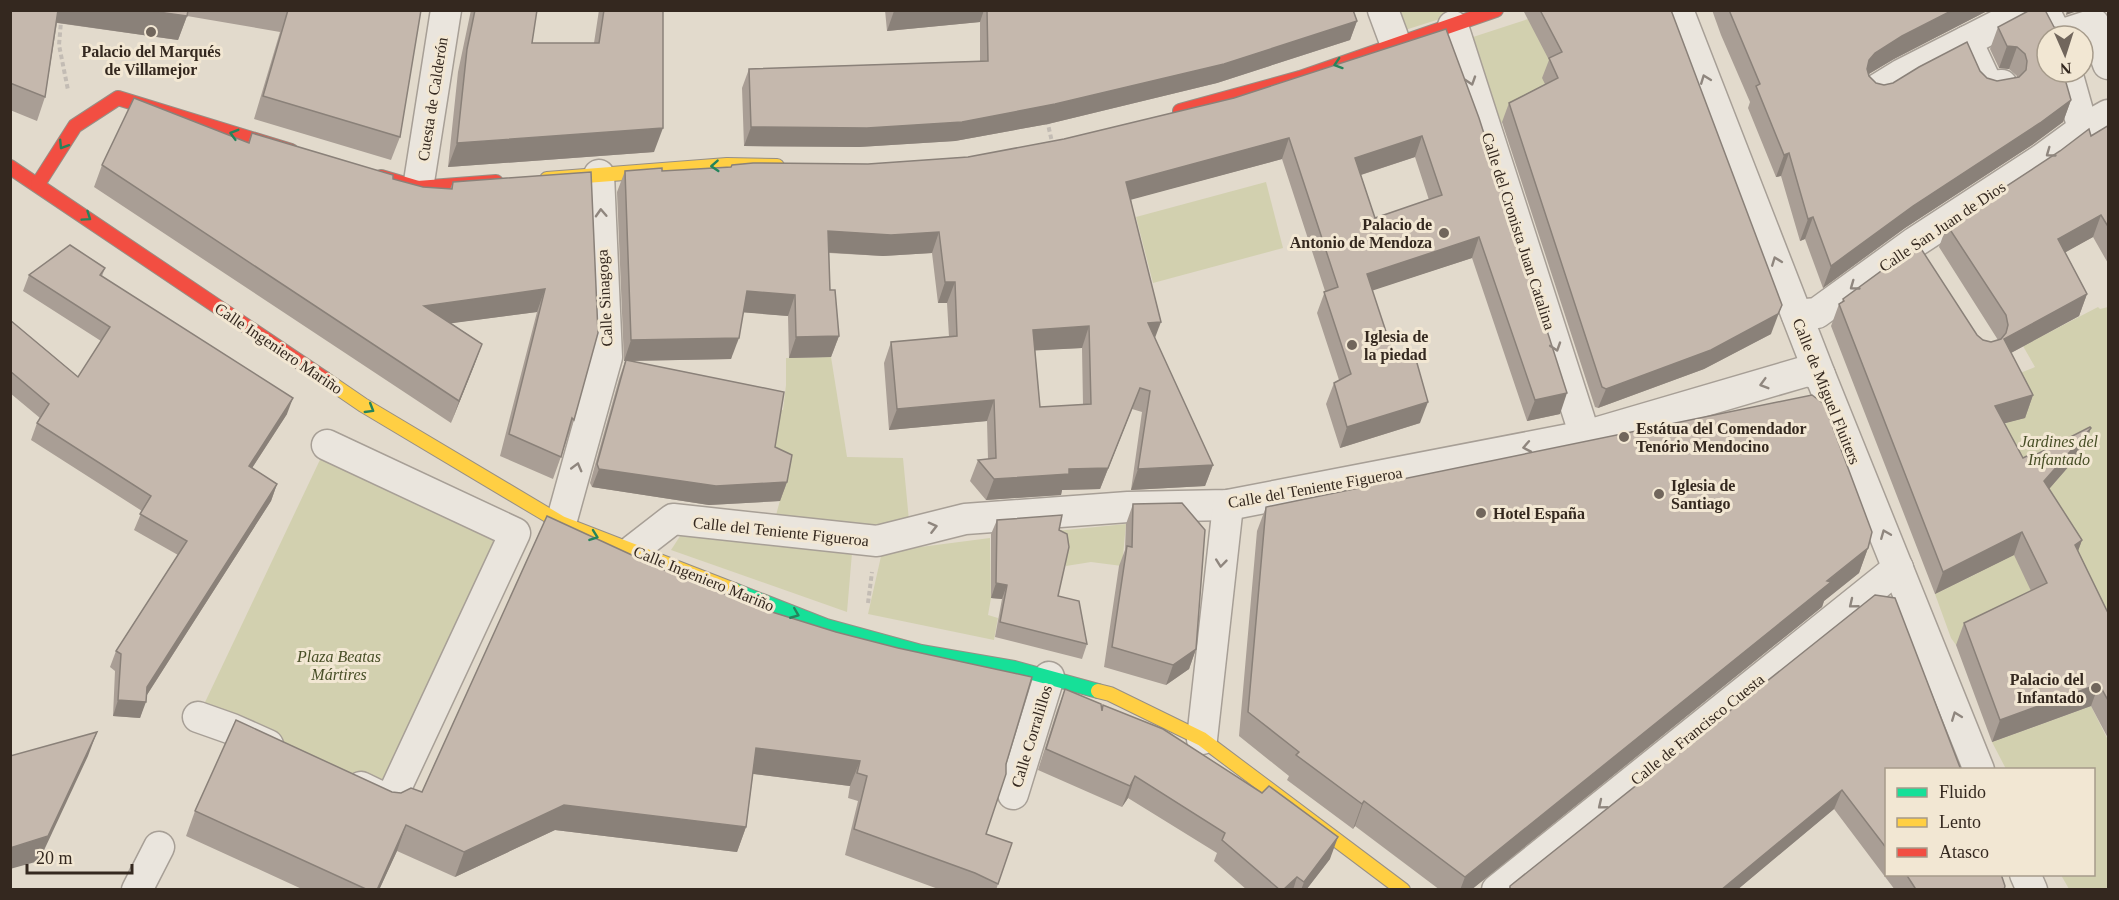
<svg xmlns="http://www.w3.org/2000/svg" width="2119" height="900" font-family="Georgia,serif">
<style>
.green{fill:#d2d0af}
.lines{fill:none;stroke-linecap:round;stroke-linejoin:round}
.street-casing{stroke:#a79f96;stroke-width:33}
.fast-casing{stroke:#978f85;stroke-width:16}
.slow-casing{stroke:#978f85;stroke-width:16}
.jam-casing{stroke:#978f85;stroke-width:16}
.path{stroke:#c3bcb4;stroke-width:4;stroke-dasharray:4.5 3;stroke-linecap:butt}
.street{stroke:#eae5dd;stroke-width:30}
.fast{stroke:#16e098;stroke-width:14}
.slow{stroke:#ffcf43;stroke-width:14}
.jam{stroke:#f24e42;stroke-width:14}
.wall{fill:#a99e95;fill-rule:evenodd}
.shaded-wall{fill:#8a8179}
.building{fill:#c5b8ad;stroke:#8a8179;stroke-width:1.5;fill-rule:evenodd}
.oneway{stroke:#25845c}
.oneway2{stroke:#8f867e}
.poi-dot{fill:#71665c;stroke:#f2e7d3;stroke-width:2}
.labels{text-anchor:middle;stroke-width:6;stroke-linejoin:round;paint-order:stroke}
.poi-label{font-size:16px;font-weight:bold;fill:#34281f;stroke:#f2e7d3;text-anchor:start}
.street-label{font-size:16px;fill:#34281f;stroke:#f2e7d3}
.park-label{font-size:16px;font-style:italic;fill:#484f27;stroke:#f2e7d3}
</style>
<rect width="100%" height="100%" fill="#e2dacc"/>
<g class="green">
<polygon points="1398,11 1465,11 1405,30"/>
<polygon points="1528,19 1556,70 1551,97 1499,124 1470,38"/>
<polygon points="1266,182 1283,248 1153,283 1136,217"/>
<polygon points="2098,307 2100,309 2108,307 2108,653 1990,433 2007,423 2005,379 2035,367 2023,346"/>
<polygon points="831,357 847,457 903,458 910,531 775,519 782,493 770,455 777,409 783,410 786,385 786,358"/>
<polygon points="327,445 515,533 390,801 198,717"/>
<polygon points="1126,524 1122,566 1091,562 1066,566 1065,555 1056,531"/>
<polygon points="686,527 853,541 847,612 671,550"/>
<polygon points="2023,528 2020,566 2040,605 1956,645 1951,638 1935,594 1978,573"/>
<polygon points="990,538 991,598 988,615 998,618 994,640 868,614 882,552"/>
<polygon points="2091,706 2108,740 2108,889 2069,889 2061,875 2094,874 2094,770 2006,769 1992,742"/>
</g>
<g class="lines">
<defs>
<g id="street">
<polyline points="1383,10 1396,45"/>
<polyline points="1678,10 1820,375 1979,770"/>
<polyline points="2044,10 2057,36 2094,24 2108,64"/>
<polyline points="1453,26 1585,436"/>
<polyline points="1967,41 1988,86 2002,85"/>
<polyline points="1876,90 1902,74 2028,10"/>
<polyline points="2083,129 2108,115"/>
<polyline points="418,188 446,10"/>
<polyline points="1797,315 1817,313 1915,242 2042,159 2083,129 2067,72"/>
<polyline points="327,445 515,533 390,801 361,787"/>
<polyline points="561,523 607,357 599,175"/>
<polyline points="633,550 673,519 877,541 965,519 1128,507 1228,505 1585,436 1807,371 1820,375"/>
<polyline points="198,717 232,729 268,745"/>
<polyline points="1202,739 1228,505"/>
<polyline points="1013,794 1049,677"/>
<polyline points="2025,874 2032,890"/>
<polyline points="137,890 159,847"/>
<polyline points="1497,890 1898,568"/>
</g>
<polyline id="fast" points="734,590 826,626 921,652 1014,668 1098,691"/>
<g id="slow">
<polyline points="547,179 727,165 777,166"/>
<polyline points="325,379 363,405 561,523 734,590"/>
<polyline points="1098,691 1110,694 1202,739 1403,890"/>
</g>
<g id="jam">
<polyline points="1180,111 1300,78 1496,10"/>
<polyline points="10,167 325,379"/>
<polyline points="381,177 418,188 496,182"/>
<polyline points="38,184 75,126 118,98 291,151"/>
</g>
</defs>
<use href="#street" class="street-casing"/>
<use href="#fast" class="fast-casing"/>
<use href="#slow" class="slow-casing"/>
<use href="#jam" class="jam-casing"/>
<g class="path">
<polyline points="62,10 59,45 68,90"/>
<polyline points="1047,120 1052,142"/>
<polyline points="868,603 872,572"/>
</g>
<use href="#street" class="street"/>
<use href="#fast" class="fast"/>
<use href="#slow" class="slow"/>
<use href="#jam" class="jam"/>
</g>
<g class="wall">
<polygon points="10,10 421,10 400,137 391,160 254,119 280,32 187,16 178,40 57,23 45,97 37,121 10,110"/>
<polygon points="471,10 537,10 532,43 594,43 599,10 663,10 654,152 448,167 458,72"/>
<polygon points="885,10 1353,10 1357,21 1350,40 1217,83 1048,124 955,141 859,147 744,146 742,88 749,69 980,61 980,22 887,31"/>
<polygon points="1523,10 1671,10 1771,334 1704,369 1598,408 1595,407 1502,122 1509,103 1545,84 1542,78 1549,60"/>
<polygon points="1712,10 1989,10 1894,59 1869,74 1869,76 1876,83 1884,85 1980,71 1987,78 1997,81 2017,78 2017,76 2009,69 1999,68 1990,49 1998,27 2047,36 2071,100 2063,122 2032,145 1905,228 1823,288 1805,239 1800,241 1781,176 1776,177 1748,108 1750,102 1721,35"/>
<path d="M1446,29l114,385 -33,7 -55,-163 -100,32 24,72 24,61 -80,25 -14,-44 8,-21 5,-3 -22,-67 8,-22 -43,-132 -151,40 24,140 58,126 -8,21 -74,4 11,-78 -10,-3 -32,80 -38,1 -1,5 -75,5 -16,-19 8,-21 10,-1 -1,-38 -98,9 -5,-67 7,-21 58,-5 -2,-34h-9l-6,-50 -49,3 -54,-3 1,37 9,46 -8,21 -42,1 -1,-42 -45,-4 -12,47 -102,2 146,86 12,35 -7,19 -71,4 -117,-18 -2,-4 29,-104 6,-18h-1l-7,-169 8,-21h37l206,-7 100,-7 96,-18 170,-41zM1415,157l14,43 -54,18 -14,-43zM1082,348l1,57 -43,2 -5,-57z"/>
<polygon points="2109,125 2109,265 2093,237 2065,252 2087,294 2079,316 2011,353 2033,395 2025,418 2004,423 2023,458 2029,458 2083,450 2049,489 2082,540 2078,551 2109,615 2109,740 2091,706 1992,742 1956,645 1964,623 2031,591 2014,555 1935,594 1831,326 1839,304 1842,302 1843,299 1977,335 1983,340 1991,342 1998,340 1939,247 1947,225"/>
<polygon points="252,133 393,179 423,187 450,189 453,182 591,172 574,420 553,479 500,456 537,312 451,323 482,344 451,423 94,187 102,165 248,143"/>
<polygon points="105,268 102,276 287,414 252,468 277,484 271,501 147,695 140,718 113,716 115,671 110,667 116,651 178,555 134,530 142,511 31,440 37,423 40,418 10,393 10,320 78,377 101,341 23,291 29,275"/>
<polygon points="1133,504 1196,649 1189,669 1166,685 1104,667 1119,566 1125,550 1126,524"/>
<polygon points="1266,507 1868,548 1859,573 1824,601 1822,607 1471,890 1440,890 1355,826 1353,829 1287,780 1289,776 1239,736 1257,531"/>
<polygon points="547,516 1006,764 986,834 1012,843 996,890 941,890 845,855 858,801 848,798 850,786 753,774 746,827 737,852 555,830 455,877 397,851 379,890 304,890 186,836 195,811 392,792 401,793 422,792"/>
<polygon points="997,520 1059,530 1058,596 1087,644 1082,659 995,637 1002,599 991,598 991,534"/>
<polygon points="1065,689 1102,708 1103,705 1330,859 1306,890 1247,890 1214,861 1217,853 1128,798 1122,807 1038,770 1057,710"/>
<polygon points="1887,770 1887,874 2001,874 2004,890 1895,890 1834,809 1737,890 1509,890 1510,886"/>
</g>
<g class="shaded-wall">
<polygon points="56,10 144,10 187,16 178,40 52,22"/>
<polygon points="902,10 984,10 980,22 887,31 894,11"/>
<polygon points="1953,10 1989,10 1894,59 1867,75 1861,82 1869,60 1875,53 1902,36"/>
<polygon points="2067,10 2080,10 2066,15"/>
<polygon points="1357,21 1350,40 1217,83 1048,124 955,141 859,147 744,146 751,127"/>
<polygon points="2007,46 2017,47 2009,69 1999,68"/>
<polygon points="2071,100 2063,122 2032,145 1905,228 1823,288 1831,266 1913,206"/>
<polygon points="663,128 654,152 448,167 457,143"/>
<polygon points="1422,136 1415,157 1348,179 1355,158"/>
<polygon points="1289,138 1282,159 1119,203 1126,182"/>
<polygon points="1789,153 1781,176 1776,177 1784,155"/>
<polygon points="2101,215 2093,237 2050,261 2058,239"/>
<polygon points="1813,217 1805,239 1800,241 1808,219"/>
<polygon points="828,231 939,232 932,253 883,256 821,252"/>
<polygon points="1479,237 1472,258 1359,295 1367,274"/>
<polygon points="945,282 955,282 947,303 938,303"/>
<polygon points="545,289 537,312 416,328 424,306"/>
<polygon points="747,291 795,295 788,316 739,312"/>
<polygon points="2087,294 2079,316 1996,361 2004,339"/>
<polygon points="1782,305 1771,334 1704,369 1598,408 1606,389"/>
<polygon points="1161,322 1153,343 1148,323"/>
<polygon points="1089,326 1082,348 1026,351 1033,330"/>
<polygon points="839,336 831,357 789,358 796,337"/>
<polygon points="739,338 731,359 624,361 631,340"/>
<polygon points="482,344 474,366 451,423 459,401"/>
<polygon points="1140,388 1100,489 1062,490 1061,495 986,500 994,479 1069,469"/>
<polygon points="1567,393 1560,414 1527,421 1535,400"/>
<polygon points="2033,395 2025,418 1987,428 1995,406"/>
<polygon points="293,398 287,414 243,482 249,466"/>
<polygon points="994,400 987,421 889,430 897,409"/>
<polygon points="1428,402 1420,423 1340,448 1347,427"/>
<polygon points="2091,428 2083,450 2036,504 2044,481"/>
<polygon points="1213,465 1205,486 1131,490 1138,469"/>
<polygon points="599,469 787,482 780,501 709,505 592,487"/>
<polygon points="277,484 271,501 143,701 146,702 140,718 113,716 118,700 147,687"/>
<polygon points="2022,532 2014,555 1935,594 1943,572"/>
<polygon points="2082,540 2074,562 2075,545"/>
<polygon points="1868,548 1859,573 1824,601 1822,607 1471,890 1460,890 1465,877"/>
<polygon points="996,583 1007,585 1002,599 991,598"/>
<polygon points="1196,649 1189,669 1166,685 1173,665"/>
<polygon points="2099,684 2091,706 1992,742 2000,720"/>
<polygon points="97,732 88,756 39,861 10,869 10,848"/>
<polygon points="756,748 860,761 850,786 747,773"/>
<polygon points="1135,776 1128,798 1122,807 1130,786"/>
<polygon points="1842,790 1834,809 1737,890 1721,890"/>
<polygon points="1364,801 1355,826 1353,829 1362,804"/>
<polygon points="564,805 746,827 737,852 555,830 455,877 464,852"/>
<polygon points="406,825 397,851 379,890 377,890"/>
<polygon points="1338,837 1330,859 1306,890 1301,890 1304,882"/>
<polygon points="1297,877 1293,890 1283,890"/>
</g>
<g class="building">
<polygon points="10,10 58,10 45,97 10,83"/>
<polygon points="144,10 188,10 187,16"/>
<polygon points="288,10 421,10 400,137 263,96"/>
<polygon points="475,10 537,10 532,43 599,43 604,10 663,10 663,128 457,143 467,49"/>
<polygon points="987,10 1353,10 1357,21 1224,64 1055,104 962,122 867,128 751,127 749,69 988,61"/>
<polygon points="1540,10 1671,10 1782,305 1778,314 1711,350 1606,389 1602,387 1509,103 1558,78 1549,58 1562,52"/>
<polygon points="1729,10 1953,10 1902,36 1875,53 1869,60 1867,69 1869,76 1876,83 1884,85 1893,83 1919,67 1967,42 1980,71 1987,78 1997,81 2019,77 2026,70 2027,61 2025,54 2017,47 2007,46 1998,27 2030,10 2045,10 2054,27 2066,31 2067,35 2066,36 2047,36 2047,72 2063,72 2071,100 2040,123 1913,206 1831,266 1813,217 1808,219 1789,153 1784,155 1756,86 1760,84"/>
<path d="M1446,29l33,89 88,275 -32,7 -56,-163 -112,37 29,88 19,-6 13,46 -81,25 -13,-44 17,-9 -27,-82 14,-5 -49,-149 -163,44 35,140 -13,1 65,142 -75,4 12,-78 -10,-3 -32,80 -39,1v5l-75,5 -16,-19 18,-2 -2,-58 -97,9 -6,-67 66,-6 -2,-54h-10l-6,-50 -48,3 -63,-4 2,59h5l4,46 -43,1 -1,-42 -48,-4 -8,47 -108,2 -6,-169 37,-3v3l69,-4 1,-2 21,-2 115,1 100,-7 96,-18 170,-41zM1422,136l20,59 -67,23 -20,-60zM1089,326l2,78 -51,3 -7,-77z"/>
<polygon points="134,98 249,143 252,133 393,175 393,179 423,187 452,189 453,182 591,172 598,333 574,420 572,418 561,457 509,434 545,289 424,306 482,344 459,401 102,165"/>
<polygon points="2109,125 2109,228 2101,215 2058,239 2087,294 2004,339 2033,395 1995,406 2023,458 2027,456 2029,458 2090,427 2091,428 2044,481 2082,540 2075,545 2109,615 2109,702 2099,684 2000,720 1964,623 2047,583 2022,532 1943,572 1839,304 1844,301 1843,299 1918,244 1977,335 1983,340 1991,342 2001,339 2006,333 2008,325 2006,315 1947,225 2060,151 2089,129 2091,136"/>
<polygon points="70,245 105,268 100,275 293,398 249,466 277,484 147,687 146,702 118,700 121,654 116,651 187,541 140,514 151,496 37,423 49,404 10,371 10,320 78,377 110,327 29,275"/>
<polygon points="626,360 784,392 775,447 792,455 787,482 716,486 599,469 597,464"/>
<polygon points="1812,395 1824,404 1872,532 1868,548 1827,581 1831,582 1465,877 1364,801 1362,804 1296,755 1299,752 1248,712 1266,507"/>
<polygon points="1182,503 1205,530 1196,649 1173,665 1112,647 1127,546 1132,547 1133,504"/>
<polygon points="1062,515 1059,530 1067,534 1069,547 1058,596 1079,601 1087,644 1000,622 1007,585 996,583 997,520"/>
<polygon points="547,516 671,573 772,612 836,632 898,648 1032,677 1006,764 1006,774 986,834 1012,843 998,884 975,873 854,829 867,776 857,773 860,761 756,748 746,827 564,805 464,852 406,825 377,890 368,890 195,811 236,720 392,792 401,793 411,788 422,792"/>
<polygon points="1875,595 1895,598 1961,770 1887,770 1887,849 1842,790 1721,890 1510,890 1510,886"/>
<polygon points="1065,689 1101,704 1102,711 1103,705 1163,729 1262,793 1269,786 1338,837 1304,882 1297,877 1283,890 1280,890 1222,840 1225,833 1135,776 1130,786 1046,749"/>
<polygon points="97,732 48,836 10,848 10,756"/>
<polygon points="1906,874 2001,874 2005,886 2004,890 1913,890 1915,888"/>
</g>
<defs><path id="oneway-chevron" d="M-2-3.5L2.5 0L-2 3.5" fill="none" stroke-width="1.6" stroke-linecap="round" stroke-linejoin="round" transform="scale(1.5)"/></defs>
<g class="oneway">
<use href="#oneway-chevron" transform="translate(1338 64) rotate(162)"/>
<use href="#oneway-chevron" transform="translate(234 134) rotate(-164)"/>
<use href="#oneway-chevron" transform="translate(63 145) rotate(122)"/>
<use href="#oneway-chevron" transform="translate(715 166) rotate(176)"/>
<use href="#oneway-chevron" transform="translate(87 217) rotate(34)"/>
<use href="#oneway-chevron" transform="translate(370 409) rotate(31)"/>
<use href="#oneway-chevron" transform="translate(594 536) rotate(20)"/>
<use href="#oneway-chevron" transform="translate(795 614) rotate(22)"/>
</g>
<g class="oneway2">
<use href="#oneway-chevron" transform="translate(1705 79) rotate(-111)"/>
<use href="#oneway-chevron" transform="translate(1471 81) rotate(72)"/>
<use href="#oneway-chevron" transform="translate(2050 153) rotate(144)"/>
<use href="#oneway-chevron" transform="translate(601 213) rotate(-93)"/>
<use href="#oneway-chevron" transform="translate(1776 261) rotate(-111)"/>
<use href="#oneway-chevron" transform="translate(1854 286) rotate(144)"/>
<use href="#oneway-chevron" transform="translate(1556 347) rotate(72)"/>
<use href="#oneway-chevron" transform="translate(1764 384) rotate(164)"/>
<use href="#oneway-chevron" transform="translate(1527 447) rotate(169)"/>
<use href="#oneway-chevron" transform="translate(577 467) rotate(-75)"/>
<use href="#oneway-chevron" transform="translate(933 527) rotate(-14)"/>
<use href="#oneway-chevron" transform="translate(1885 534) rotate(-112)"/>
<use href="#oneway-chevron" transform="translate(1221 563) rotate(96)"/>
<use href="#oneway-chevron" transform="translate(1853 604) rotate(141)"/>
<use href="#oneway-chevron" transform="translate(1956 716) rotate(-111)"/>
<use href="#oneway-chevron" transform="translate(1602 805) rotate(141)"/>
</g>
<g class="poi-dot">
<circle cx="151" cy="32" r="6"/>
<circle cx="1444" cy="233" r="6"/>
<circle cx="1352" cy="345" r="6"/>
<circle cx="1624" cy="437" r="6"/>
<circle cx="1659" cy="494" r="6"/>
<circle cx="1481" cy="513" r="6"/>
<circle cx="2096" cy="688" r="6"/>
</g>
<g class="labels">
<g class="poi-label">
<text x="151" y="57" text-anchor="middle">Palacio del Marqués<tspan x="151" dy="18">de Villamejor</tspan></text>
<text x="1432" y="230" text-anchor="end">Palacio de<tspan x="1432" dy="18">Antonio de Mendoza</tspan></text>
<text x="1364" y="342">Iglesia de<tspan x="1364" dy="18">la piedad</tspan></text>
<text x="1636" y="434">Estátua del Comendador<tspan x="1636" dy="18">Tenório Mendocino</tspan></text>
<text x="1671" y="491">Iglesia de<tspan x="1671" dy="18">Santiago</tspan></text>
<text x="1493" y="519">Hotel España</text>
<text x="2084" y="685" text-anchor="end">Palacio del<tspan x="2084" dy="18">Infantado</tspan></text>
</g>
<g class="street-label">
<text transform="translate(432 99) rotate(-81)" y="6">Cuesta de Calderón</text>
<text transform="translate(1942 226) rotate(-34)" y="6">Calle San Juan de Dios</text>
<text transform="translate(1519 231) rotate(72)" y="6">Calle del Cronista Juan Catalina</text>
<text transform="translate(604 298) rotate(-93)" y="6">Calle Sinagoga</text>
<text transform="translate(279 348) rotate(34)" y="6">Calle Ingeniero Mariño</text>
<text transform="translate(1827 391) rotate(68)" y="6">Calle de Miguel Fluiters</text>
<text transform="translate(1315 487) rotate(-10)" y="6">Calle del Teniente Figueroa</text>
<text transform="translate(781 531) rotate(6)" y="6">Calle del Teniente Figueroa</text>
<text transform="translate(704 578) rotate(22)" y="6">Calle Ingeniero Mariño</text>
<text transform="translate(1697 729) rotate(-39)" y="6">Calle de Francisco Cuesta</text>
<text transform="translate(1031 736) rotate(-73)" y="6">Calle Corralillos</text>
</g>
<g class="park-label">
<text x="2059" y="447">Jardines del<tspan x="2059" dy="18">Infantado</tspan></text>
<text x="339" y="662">Plaza Beatas<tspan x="339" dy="18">Mártires</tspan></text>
</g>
</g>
<rect width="2119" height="900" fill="none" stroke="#34281f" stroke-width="24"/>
<rect x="1885" y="768" width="210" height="108" fill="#f2e7d3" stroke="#a69b8b" stroke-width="1.5"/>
<rect x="1897" y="788" width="30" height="9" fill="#16e098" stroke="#a69b8b" stroke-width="1.5"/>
<text x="1939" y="798" font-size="18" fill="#34281f">Fluido</text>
<rect x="1897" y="818" width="30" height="9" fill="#ffcf43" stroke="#a69b8b" stroke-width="1.5"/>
<text x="1939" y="828" font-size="18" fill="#34281f">Lento</text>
<rect x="1897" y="848" width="30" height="9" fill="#f24e42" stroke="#a69b8b" stroke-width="1.5"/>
<text x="1939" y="858" font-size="18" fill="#34281f">Atasco</text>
<g transform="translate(2065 54) rotate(177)"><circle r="28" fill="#f2e7d3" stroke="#a69b8b" stroke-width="1.5"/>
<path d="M0-4.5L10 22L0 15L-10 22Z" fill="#71665c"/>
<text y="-9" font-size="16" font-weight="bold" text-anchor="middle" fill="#34281f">N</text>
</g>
<path d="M27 864v9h105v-9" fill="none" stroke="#34281f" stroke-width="3"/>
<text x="36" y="864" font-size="18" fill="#34281f" stroke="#f2e7d3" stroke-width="4.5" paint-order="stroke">20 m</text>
</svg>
